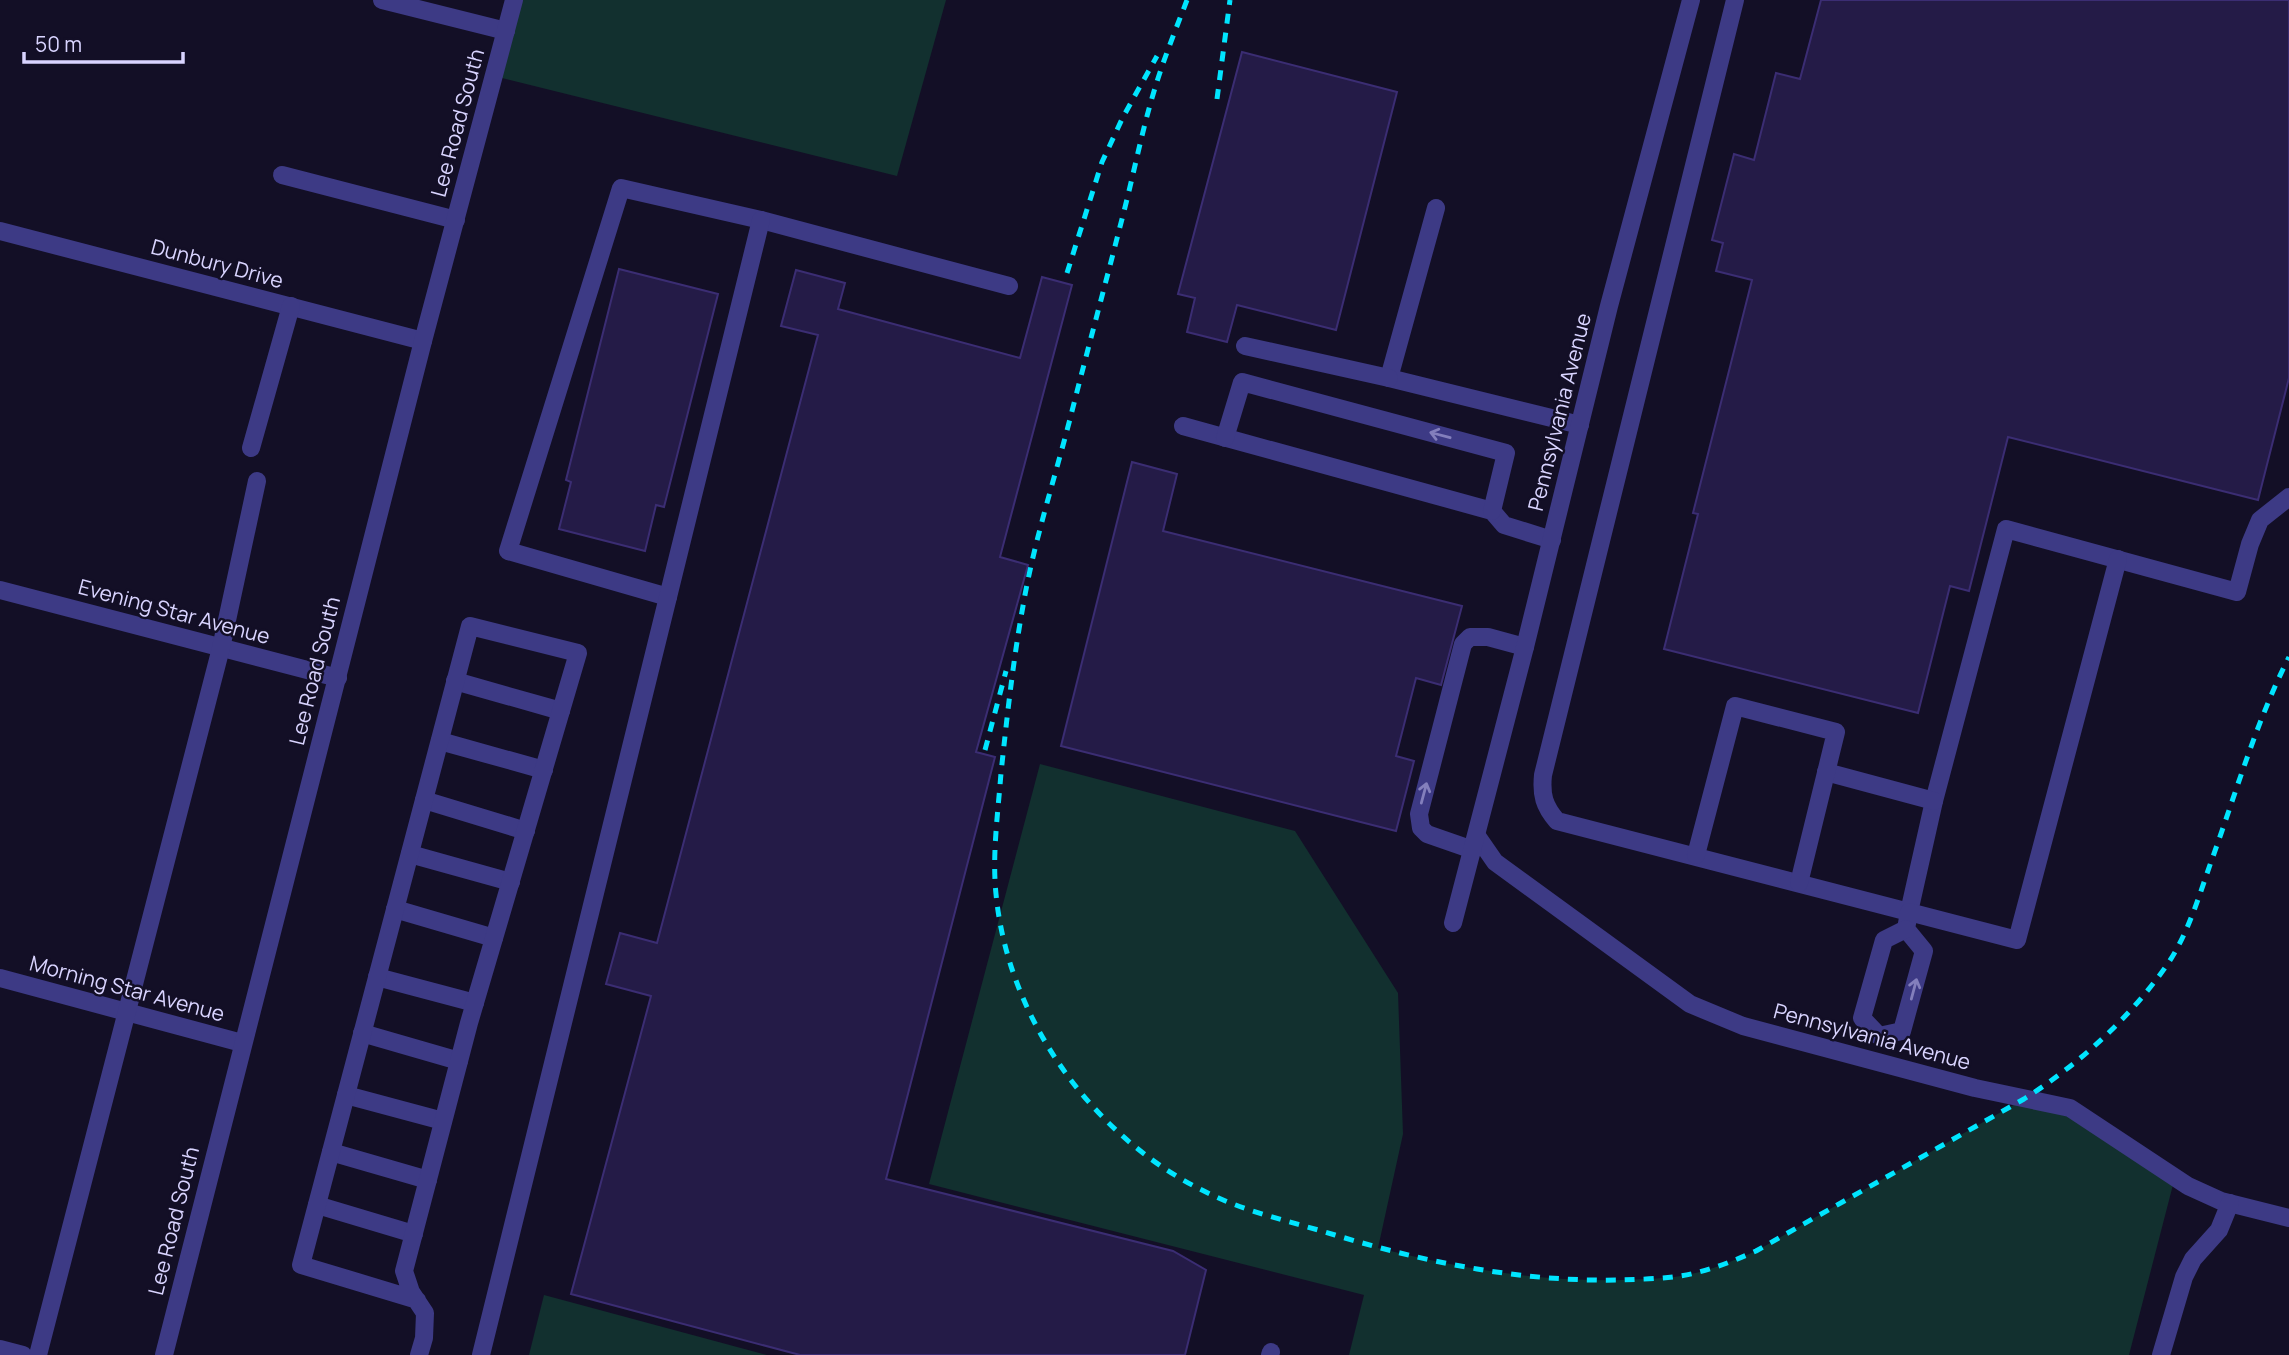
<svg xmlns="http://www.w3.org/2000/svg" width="2289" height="1355" font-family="Manrope,sans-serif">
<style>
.green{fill:#12302f}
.building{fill:#241b47;stroke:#3b2d73;stroke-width:2}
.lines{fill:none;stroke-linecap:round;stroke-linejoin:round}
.minor{stroke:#3d3a85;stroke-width:18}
.rail{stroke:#00e5ff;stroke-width:5;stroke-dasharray:10 9;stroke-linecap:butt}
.oneway{stroke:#837fbc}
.labels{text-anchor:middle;stroke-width:5;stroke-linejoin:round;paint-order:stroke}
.street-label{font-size:21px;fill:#d9d4ff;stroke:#130f26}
</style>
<rect width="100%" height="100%" fill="#130f26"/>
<g class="green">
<polygon points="514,0 946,0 897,176 494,76"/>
<path d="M1040,764l255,67 103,162 5,141 -25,114c80,20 160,34 243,32 23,-1 48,-1 70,-6 23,-5 44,-14 65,-23l268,-152 46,9 105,69 -46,178h-780l15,-60 -435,-111z"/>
<polygon points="544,1295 767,1355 529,1355"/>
</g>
<g class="building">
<polygon points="1821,0 2289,0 2289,378 2258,500 2008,437 1969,591 1950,586 1918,713 1664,649 1698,514 1693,513 1752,280 1716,271 1723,243 1712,240 1734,154 1754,160 1776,73 1800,79"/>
<polygon points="1242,52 1397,92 1336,330 1237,305 1227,342 1187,332 1195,298 1178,294"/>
<polygon points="619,269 718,294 664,507 656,505 645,551 559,529 571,482 566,480"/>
<polygon points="796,270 845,283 838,309 1020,358 1042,277 1072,285 1000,557 1028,565 976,752 995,757 886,1179 1173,1251 1206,1270 1185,1355 800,1355 571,1294 651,996 606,984 620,933 657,943 818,335 781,326"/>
<polygon points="1132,462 1177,474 1163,531 1462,606 1441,685 1416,678 1396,756 1414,761 1396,831 1061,746"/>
</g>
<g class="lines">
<g class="minor">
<polyline points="382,0 506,31"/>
<path d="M1735,0l-192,775c-2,20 1,31 14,46l352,91 25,-111 72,-272 231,63 13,-48 10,-24 29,-23"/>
<polyline points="282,175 456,220"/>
<polyline points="1436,208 1389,378 1580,425"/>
<polyline points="0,231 423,341"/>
<polyline points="1245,346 1389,378"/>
<polyline points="1183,426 1492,511 1504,525 1552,540"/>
<polyline points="1225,438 1242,382 1506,453 1492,511"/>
<polyline points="251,448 291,306"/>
<polyline points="0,590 338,678"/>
<polyline points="668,597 508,551 621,188 761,220 1009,286"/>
<polyline points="455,681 561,711"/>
<polyline points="440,741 544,770"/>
<polyline points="1826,772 1934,801"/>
<polyline points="424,800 526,831"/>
<polyline points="1477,836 1495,862 1690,1004 1743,1026 1975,1088 2070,1108 2188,1186 2221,1201 2289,1218"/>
<polyline points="1473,850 1427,834 1421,828 1419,814 1463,644 1470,637 1488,637 1525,647"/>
<polyline points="410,854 511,882"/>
<polyline points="1696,855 1735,706 1836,732 1799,883"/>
<polyline points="395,909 494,938"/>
<polyline points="1453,923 1525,647 1609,306 1691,0"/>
<polyline points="377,977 475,1003"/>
<polyline points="0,978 242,1043"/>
<polyline points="362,1033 459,1061"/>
<polyline points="1879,1036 1902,1031 1924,951 1906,929 1909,912 2017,940 2118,559"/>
<polyline points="1879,1036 1862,1018 1884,940 1906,929"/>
<polyline points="346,1095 443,1121"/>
<polyline points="331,1152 428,1180"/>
<polyline points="317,1205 414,1234"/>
<polyline points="417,1300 301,1265 470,626 578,653 469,1023 404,1271 411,1292 425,1313 424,1338 419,1355"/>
<polyline points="0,1349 23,1355"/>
<polyline points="38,1355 221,648 257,481"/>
<polyline points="164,1355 423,341 514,0"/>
<polyline points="481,1355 761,220"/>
<polyline points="1270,1355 1271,1352"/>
<polyline points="2161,1355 2184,1277 2193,1259 2219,1230 2230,1203"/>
</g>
<g class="rail">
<path d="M1187,0c-11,29 -23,58 -32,88 -13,42 -21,85 -32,127 -17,67 -35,133 -52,200 -16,63 -37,126 -48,191 -10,55 -16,111 -22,167 -3,40 -9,81 -5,121 12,127 100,247 214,300 39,19 83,28 125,41 93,28 187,47 285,45 24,-1 51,-1 75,-7 21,-5 41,-13 61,-22l268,-152c55,-35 105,-80 143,-134 21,-31 32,-69 44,-103 25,-69 45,-140 78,-205"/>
<polyline points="1217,99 1230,0"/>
<polyline points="1067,273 1102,162 1123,117 1157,56"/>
<polyline points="985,750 1006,671"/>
</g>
</g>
<defs><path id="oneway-shaft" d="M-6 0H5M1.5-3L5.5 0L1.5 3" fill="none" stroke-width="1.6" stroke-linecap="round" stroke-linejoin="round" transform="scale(1.75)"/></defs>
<g class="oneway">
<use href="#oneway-shaft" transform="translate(1440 435) rotate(-165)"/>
<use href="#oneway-shaft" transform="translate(1424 793) rotate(-75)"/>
<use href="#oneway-shaft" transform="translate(1914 989) rotate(-75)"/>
</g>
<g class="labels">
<g class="street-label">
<text transform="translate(458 123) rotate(-75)" y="7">Lee Road South</text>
<text transform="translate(217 264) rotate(15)" y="7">Dunbury Drive</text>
<text transform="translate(1560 412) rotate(-76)" y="7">Pennsylvania Avenue</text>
<text transform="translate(174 612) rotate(15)" y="7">Evening Star Avenue</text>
<text transform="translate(315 671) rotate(-76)" y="7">Lee Road South</text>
<text transform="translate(127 989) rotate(15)" y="7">Morning Star Avenue</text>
<text transform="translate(1872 1037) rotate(15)" y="7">Pennsylvania Avenue</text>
<text transform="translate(174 1221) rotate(-76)" y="7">Lee Road South</text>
</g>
</g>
<path d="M24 52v10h159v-10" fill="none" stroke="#d9d4ff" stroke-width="3.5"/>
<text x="35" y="52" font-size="21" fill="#d9d4ff" stroke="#130f26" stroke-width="5" paint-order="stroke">50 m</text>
</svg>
